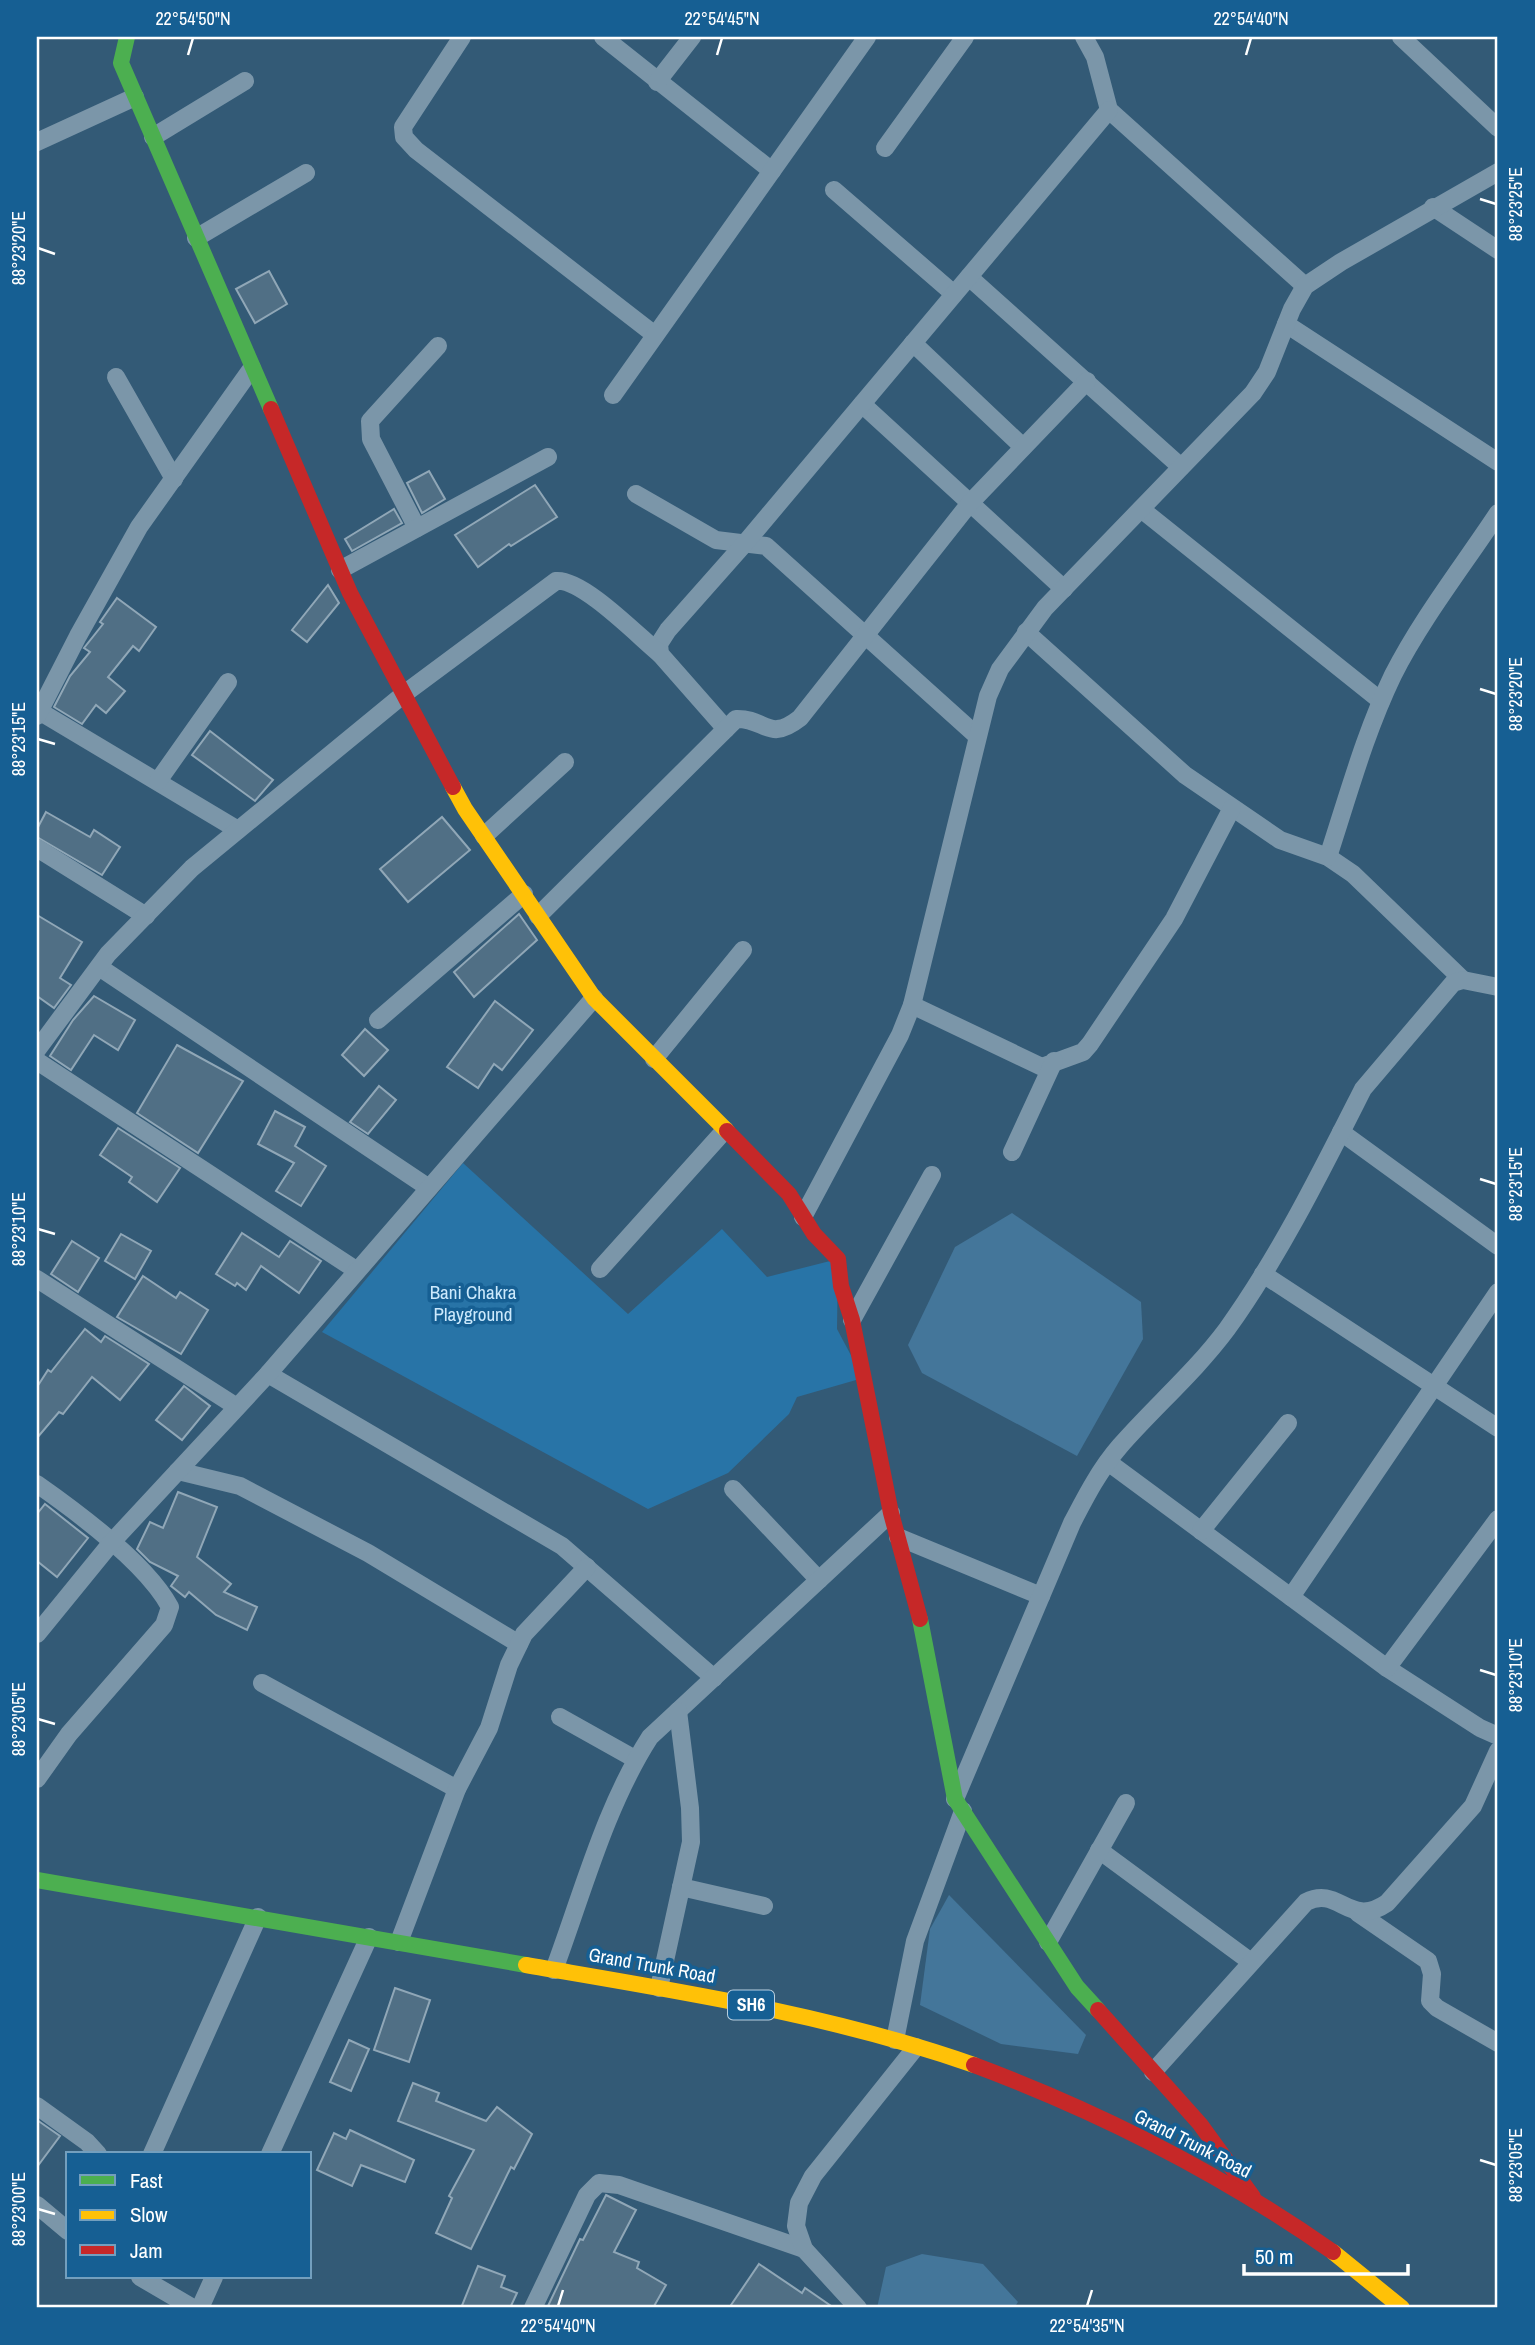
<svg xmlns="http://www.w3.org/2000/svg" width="1535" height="2345" font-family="'Archivo Narrow',sans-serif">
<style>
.green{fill:#2874a7}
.water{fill:#44769a}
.building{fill:#506f85;stroke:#90a7b7;stroke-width:2}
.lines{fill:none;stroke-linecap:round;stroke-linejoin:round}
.street{stroke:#7b96a9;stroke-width:18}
.fast{stroke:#4caf50;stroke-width:16}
.slow{stroke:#ffc107;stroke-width:16}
.jam{stroke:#c62828;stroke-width:16}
.ticks{fill:none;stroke:#fff;stroke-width:2.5}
.labels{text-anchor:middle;stroke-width:7;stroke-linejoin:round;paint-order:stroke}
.shield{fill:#165f93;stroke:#b9cfdf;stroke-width:2}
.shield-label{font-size:18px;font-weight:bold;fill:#fff}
.park-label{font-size:19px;fill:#cce9fc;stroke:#165f93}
.street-label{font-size:19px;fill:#fff;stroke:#165f93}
.neatline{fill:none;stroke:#fff;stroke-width:2.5}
.ticks-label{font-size:18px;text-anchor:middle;fill:#fff}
</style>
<rect width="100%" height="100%" fill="#335a76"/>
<polygon class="green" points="463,1163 628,1314 722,1229 767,1277 838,1259 837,1329 863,1378 797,1397 789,1414 728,1473 648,1509 322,1332"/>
<g class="water">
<polygon points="1012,1213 1141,1302 1143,1339 1077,1456 922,1373 908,1345 955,1247"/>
<polygon points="949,1895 1086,2035 1078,2054 1001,2044 920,2005 930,1929"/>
<polygon points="922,2254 983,2264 1018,2302 1014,2308 877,2308 886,2267"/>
</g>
<g class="building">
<polygon points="269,271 287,304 255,323 236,289"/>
<polygon points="429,471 445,499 422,513 407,483"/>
<polygon points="535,485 557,517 511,546 509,544 478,567 455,535"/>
<polygon points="394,509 402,523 352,551 345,539"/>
<polygon points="328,585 339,603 307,642 292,630"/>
<polygon points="117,598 156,627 139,651 133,646 108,677 125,691 106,713 96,705 82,724 54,707 70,676 90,652 84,648 103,624 100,622"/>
<polygon points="210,731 273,780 255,801 192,755"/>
<polygon points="46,812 90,837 94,830 120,847 102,875 37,837 37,829"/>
<polygon points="442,817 470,850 408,902 380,869"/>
<polygon points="519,914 537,940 474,997 454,972"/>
<polygon points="37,915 82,942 60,978 71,985 54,1008 37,996"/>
<polygon points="94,996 135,1020 118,1050 94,1035 71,1070 50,1056 73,1020"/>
<polygon points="495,1001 533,1030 502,1070 494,1064 478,1088 447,1067"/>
<polygon points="365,1029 388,1050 364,1076 342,1055"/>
<polygon points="177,1045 243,1081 198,1153 137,1113"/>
<polygon points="379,1086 396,1100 368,1134 350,1122"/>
<polygon points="275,1111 305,1127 295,1146 326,1166 301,1206 276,1191 294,1163 258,1144"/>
<polygon points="118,1128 180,1168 157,1202 129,1182 132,1177 100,1155"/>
<polygon points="242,1233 279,1257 290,1241 321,1261 299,1293 261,1266 246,1290 237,1283 235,1286 216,1274"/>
<polygon points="121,1234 151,1251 135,1279 105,1261"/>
<polygon points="72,1241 99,1258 78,1292 51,1274"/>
<polygon points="143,1276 176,1298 180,1292 208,1310 181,1354 117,1317"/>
<polygon points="85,1329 101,1342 105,1336 149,1364 120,1400 92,1377 63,1414 59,1412 37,1438 37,1387 48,1370 51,1372"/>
<polygon points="184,1386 210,1406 182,1440 156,1420"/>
<polygon points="178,1492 217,1507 197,1557 231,1584 224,1592 257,1607 247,1630 216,1615 189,1592 185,1597 171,1586 178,1576 150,1562 137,1549 150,1522 163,1528"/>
<polygon points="45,1504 88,1538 57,1577 37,1561 37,1514"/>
<polygon points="395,1988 430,2000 409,2062 374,2050"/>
<polygon points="349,2040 369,2049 351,2091 330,2082"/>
<polygon points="413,2083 439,2093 436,2101 486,2121 497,2107 532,2134 514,2169 511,2167 471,2249 436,2233 452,2198 449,2196 474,2150 398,2121"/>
<polygon points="37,2120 60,2136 37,2167"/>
<polygon points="350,2130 414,2160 405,2182 361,2165 352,2186 317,2170 334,2133 346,2139"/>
<polygon points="606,2195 636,2210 614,2252 639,2262 637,2268 666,2285 653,2308 547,2308 580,2239 583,2240"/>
<polygon points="759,2264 802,2293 805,2288 834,2308 729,2308"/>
<polygon points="478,2266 505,2276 501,2287 517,2293 510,2308 461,2308"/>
</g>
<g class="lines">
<g class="street">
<polyline points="462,37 403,127 404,137 416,150 655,335"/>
<polyline points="603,37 772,171"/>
<polyline points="1084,37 1095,57 1109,110 1305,286"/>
<polyline points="1401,37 1498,128"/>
<polyline points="657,82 692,37"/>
<polyline points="153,137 245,81"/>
<polyline points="37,142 135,97"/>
<polyline points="885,148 965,37"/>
<polyline points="834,190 954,294"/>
<polyline points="1433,207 1498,250"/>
<polyline points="196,238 306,173"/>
<polyline points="969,277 1181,467"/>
<polyline points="1286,324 1498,462"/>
<polyline points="913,343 1023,447"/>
<polyline points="116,377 174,479"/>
<polyline points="613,395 867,37"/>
<polyline points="862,404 1064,589"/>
<polyline points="636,494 716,540 766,546 976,735"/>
<polyline points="1141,509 1381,701"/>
<polyline points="417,528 371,439 370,421 438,346"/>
<polyline points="340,570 548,457"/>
<polyline points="1026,632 1185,775 1280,840 1328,857 1353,874 1463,980"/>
<polyline points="39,711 238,830"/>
<polyline points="37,716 78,636 139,527 252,368"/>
<polyline points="726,729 660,654 659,644 668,630 746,542 1109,110"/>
<polyline points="158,781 228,682"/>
<polyline points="484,836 565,762"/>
<polyline points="37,848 146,916"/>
<path d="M1328,857c20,-61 37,-124 65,-182 29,-57 70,-109 105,-162"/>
<path d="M538,916l198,-197c30,-1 32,24 64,-1l170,-215 117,-122"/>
<polyline points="99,967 429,1188"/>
<polyline points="912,1005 1042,1067 1083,1052 1090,1044 1174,919 1232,808"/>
<polyline points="378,1020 524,894"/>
<path d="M37,1050l71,-96 84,-86 212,-174 152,-113c26,-3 82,55 104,73"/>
<polyline points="654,1059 743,950"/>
<polyline points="37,1061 356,1270"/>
<polyline points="1341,1132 1498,1246"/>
<polyline points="1012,1152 1054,1061"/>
<polyline points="803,1217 900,1035 912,1005 988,696 1000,669 1045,608 1253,393 1267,372 1292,309 1305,286 1341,262 1498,172"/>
<polyline points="600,1269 725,1130"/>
<polyline points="1263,1274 1498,1428"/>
<polyline points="37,1279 237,1407"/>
<polyline points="852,1320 932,1175"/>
<polyline points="268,1374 562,1546 714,1678"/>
<polyline points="1108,1462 1387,1668 1480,1728 1498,1736"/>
<polyline points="178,1471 240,1486 368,1553 519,1644"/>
<path d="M37,1484c40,28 110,80 133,123l-6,18 -95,109 -32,45"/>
<polyline points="733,1489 819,1580"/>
<polyline points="1201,1531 1288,1423"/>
<polyline points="898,1537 1041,1596"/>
<polyline points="1291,1597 1498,1292"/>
<polyline points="37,1634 112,1542 268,1374 594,998"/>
<polyline points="1387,1668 1498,1519"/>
<polyline points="262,1683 457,1789"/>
<polyline points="560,1717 635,1759"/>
<path d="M955,1799l117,-276c14,-27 28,-54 48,-77 35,-40 75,-74 107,-117 53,-74 95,-159 136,-240l90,-106 10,-3 35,7"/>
<polyline points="1099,1850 1251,1962"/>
<polyline points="681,1887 764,1906"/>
<polyline points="1358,1913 1428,1961 1432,1974 1430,2001 1437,2008 1498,2043"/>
<polyline points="399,1942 457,1789 489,1728 509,1665 524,1634 587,1567"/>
<polyline points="1048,1942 1126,1803"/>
<path d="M554,1970c29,-78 51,-163 96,-233l241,-224"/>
<polyline points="659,1988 691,1842 690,1808 678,1711"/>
<polyline points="895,2040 915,1941 963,1811"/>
<path d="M1153,2072l153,-170c33,-17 43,27 81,1l86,-97 25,-55"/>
<polyline points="37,2106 87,2142 98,2154"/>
<polyline points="152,2154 258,1917"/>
<polyline points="270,2154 369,1937"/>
<polyline points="37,2205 68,2231"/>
<polyline points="140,2277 193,2308"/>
<polyline points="200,2308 214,2277"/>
<polyline points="533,2308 587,2195 599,2183 619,2185 804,2249"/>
<polyline points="858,2308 804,2249 796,2226 799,2203 813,2176 916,2047"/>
</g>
<g class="fast">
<polyline points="127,37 121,63 271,409"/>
<polyline points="920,1619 955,1799 1077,1987 1098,2010"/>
<polyline points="37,1880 526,1965"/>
</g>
<g class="slow">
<polyline points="453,787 465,809 594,998 727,1131"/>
<path d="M526,1965c151,26 303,49 448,100"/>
<polyline points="1333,2252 1402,2308"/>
</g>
<g class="jam">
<polyline points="271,409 350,593 453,787"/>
<polyline points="727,1131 789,1194 814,1234 838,1259 841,1286 852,1320 891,1513 920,1619"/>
<polyline points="1098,2010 1200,2124 1253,2197"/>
<path d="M974,2065c126,47 249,110 359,187"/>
</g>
</g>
<path class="ticks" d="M188,55l5,-17M717,55l5,-17M1246,55l5,-17M1480,199l16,5M38,248l17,6M1480,689l16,5M38,739l17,5M1480,1179l16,5M38,1229l17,5M1480,1670l16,5M38,1719l17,5M1480,2160l16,5M38,2209l17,5M558,2306l5,-16M1087,2306l5,-16"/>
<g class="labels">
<rect class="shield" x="728" y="1990.5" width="46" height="29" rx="5"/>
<g class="shield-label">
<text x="751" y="2011">SH6</text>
</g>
<g class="park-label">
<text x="473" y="1299">Bani Chakra<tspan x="473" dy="22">Playground</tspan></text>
</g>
<g class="street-label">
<text transform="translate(652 1965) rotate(10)" y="7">Grand Trunk Road</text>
<text transform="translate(1193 2143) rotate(27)" y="7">Grand Trunk Road</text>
</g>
</g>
<rect width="1535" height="2345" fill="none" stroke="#165f93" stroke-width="77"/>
<rect x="66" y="2152" width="245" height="126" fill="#165f93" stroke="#739fbe" stroke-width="2"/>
<rect x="80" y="2175" width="35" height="10" fill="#4caf50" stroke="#739fbe" stroke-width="2"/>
<text x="130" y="2188" font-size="21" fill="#ffffff">Fast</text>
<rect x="80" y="2210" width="35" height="10" fill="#ffc107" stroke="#739fbe" stroke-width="2"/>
<text x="130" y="2222" font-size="21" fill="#ffffff">Slow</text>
<rect x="80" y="2245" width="35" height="10" fill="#c62828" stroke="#739fbe" stroke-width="2"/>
<text x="130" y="2258" font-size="21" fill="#ffffff">Jam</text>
<path d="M1244 2264v10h164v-10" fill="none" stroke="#ffffff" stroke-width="3.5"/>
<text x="1255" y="2264" font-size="21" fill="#ffffff" stroke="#165f93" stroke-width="5" paint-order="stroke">50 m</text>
<rect x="38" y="38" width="1458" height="2268" class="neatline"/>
<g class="ticks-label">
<text x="193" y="25">22°54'50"N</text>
<text x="722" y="25">22°54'45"N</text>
<text x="1251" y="25">22°54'40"N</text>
<text transform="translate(1516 204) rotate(-90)" y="6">88°23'25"E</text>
<text transform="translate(19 248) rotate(-90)" y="6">88°23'20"E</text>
<text transform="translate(1516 694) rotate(-90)" y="6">88°23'20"E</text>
<text transform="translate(19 739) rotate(-90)" y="6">88°23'15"E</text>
<text transform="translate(1516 1184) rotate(-90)" y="6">88°23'15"E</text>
<text transform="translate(19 1229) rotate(-90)" y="6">88°23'10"E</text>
<text transform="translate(1516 1675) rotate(-90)" y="6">88°23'10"E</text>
<text transform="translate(19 1719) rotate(-90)" y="6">88°23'05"E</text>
<text transform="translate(1516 2165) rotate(-90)" y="6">88°23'05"E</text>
<text transform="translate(19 2209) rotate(-90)" y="6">88°23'00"E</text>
<text x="558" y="2332">22°54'40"N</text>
<text x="1087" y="2332">22°54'35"N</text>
</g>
</svg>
